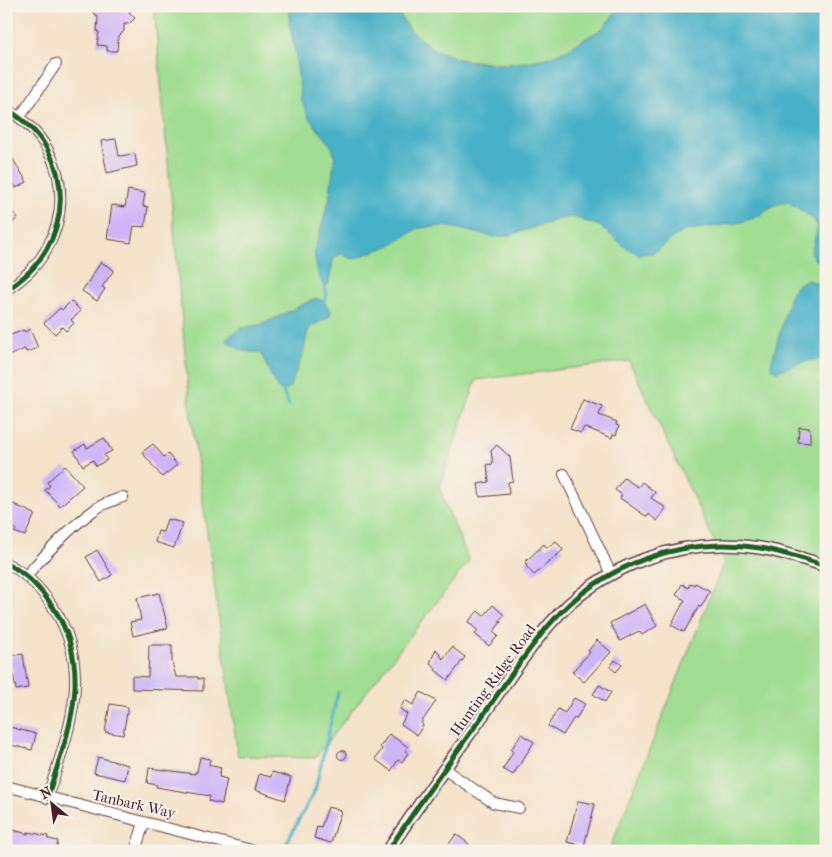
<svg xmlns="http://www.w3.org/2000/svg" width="832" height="857" font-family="'IM FELL French Canon',serif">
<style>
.green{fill:#a0dd92;stroke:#757e5e}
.water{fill:#48b1c7;stroke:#496879}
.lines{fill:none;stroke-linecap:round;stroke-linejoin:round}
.stream{stroke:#48b1c7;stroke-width:3}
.building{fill:#ceb3f7}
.minor-casing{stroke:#643c43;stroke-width:12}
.tertiary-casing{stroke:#643c43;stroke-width:14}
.minor{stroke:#fff;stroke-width:10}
.tertiary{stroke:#fff;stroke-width:11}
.cycleway-casing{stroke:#f7f3e8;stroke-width:8}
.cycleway{stroke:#1b5e20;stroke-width:5}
.labels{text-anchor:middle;stroke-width:4;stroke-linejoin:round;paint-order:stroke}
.street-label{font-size:15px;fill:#4a1f2b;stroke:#f7f3e8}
</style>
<rect width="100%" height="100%" fill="#f7f3e8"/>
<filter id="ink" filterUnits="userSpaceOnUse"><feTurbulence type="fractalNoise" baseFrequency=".02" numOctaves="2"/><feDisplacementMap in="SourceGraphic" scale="10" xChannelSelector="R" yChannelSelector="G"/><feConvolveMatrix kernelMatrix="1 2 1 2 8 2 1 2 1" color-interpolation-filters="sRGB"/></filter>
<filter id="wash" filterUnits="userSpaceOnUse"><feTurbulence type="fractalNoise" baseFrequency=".0096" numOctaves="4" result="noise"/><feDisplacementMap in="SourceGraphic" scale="20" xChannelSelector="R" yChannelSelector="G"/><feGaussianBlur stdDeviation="1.12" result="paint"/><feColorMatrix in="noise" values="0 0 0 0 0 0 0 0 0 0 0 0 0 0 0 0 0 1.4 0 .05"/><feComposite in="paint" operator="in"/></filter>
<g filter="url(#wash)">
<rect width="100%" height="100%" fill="#f4e2c9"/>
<polygon class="green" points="154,6 826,6 826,851 609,851 724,562 629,361 476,380 439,488 469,561 315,758 238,756 190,409"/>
<g class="water">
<polygon points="296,6 393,6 412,32 433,49 458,59 499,64 527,62 549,57 566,50 603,28 620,6 826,6 826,262 815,260 811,253 818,227 814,219 789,202 777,204 767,209 759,216 741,222 684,231 672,238 659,250 652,253 639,254 628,249 600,226 573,217 560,219 510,235 496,237 445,226 418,228 391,245 353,259 341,254 334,257 328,285 324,287 318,274 314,252 329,201 335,156 331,145 309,118 301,100 295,49 289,24 290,11"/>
<polygon points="806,280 826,285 826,359 805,361 778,371 772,368 771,364 791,293 797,285"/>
<polygon points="316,298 324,302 331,311 329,317 312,326 308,331 303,354 290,387 283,392 277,388 261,353 243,351 227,341 226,338 242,328 263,324"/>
</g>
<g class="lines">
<g class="stream">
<polyline points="821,283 826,262"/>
<polyline points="324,302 327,294 324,287"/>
<polyline points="283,392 289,405"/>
<polyline points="287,842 315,790 338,692"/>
</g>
</g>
<g id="blocks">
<g class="building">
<polygon points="87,6 105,6 111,12 118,6 136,6 129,12 135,18 129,24 124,24 124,31 118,37 117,51 107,51 107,46 97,45 99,32 97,32 98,17"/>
<polygon points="116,139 119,156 135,154 137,166 107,173 101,141"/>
<polygon points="6,148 27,182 16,188 12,180 10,181 6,176"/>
<polygon points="128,190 145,193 143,206 148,207 145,227 134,226 131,243 107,239 112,205 125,207"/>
<polygon points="6,207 18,217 6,231"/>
<polygon points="101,262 114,270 102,287 105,289 97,301 82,291"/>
<polygon points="71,301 81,311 71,320 74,323 66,331 62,327 55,334 44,323 60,308 62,310"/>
<polygon points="30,329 38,348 26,352 25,349 6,357 6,337 24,330 25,332"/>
<polygon points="583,399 602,406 599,415 617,422 616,425 619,426 616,435 613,434 612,438 584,427 581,433 570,429"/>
<polygon points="799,427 810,428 810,443 798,442"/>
<polygon points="104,438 112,451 104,455 107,460 96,466 93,460 83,466 74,451 85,444 87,448"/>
<polygon points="153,444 164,457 168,454 177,465 162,477 142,452"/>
<polygon points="497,445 510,457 513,481 508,482 509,494 480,497 478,484 489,482 487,465 493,464 491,451"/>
<polygon points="65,466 83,486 60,506 45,490 50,486 47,482"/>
<polygon points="624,478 638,487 642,482 655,492 651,498 666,508 657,521 649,514 647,517 620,498 622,495 615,490"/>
<polygon points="11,503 35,514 25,536 14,532 16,529 6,525 6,512"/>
<polygon points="167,519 183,523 174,548 155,542 158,531 163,532"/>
<polygon points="556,541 563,550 534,575 526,566 527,565 525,562 544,544 547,548"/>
<polygon points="97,550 112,575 101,582 86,557"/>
<polygon points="690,583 694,585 695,583 710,591 701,607 699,606 684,632 671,625 685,600 676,595 682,584 688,588"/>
<polygon points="159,593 168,628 133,636 130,622 141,620 137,598"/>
<polygon points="645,604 657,626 642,635 639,631 620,641 610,623"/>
<polygon points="493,605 504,615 499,621 501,622 493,632 498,636 489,646 475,634 478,631 468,622 478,611 484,616"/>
<polygon points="597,640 611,652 584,682 572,672 590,652 588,651"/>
<polygon points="149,645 172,645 172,662 176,677 198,677 198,679 203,679 203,691 132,689 132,676 148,677"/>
<polygon points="452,647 465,657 448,680 435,670 436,668 430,663 436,649 443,659"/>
<polygon points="23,654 28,688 16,690 10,656"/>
<polygon points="615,660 622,665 616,672 610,667"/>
<polygon points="599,685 611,692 605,702 593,694"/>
<polygon points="421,692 436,701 421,723 423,725 417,735 401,724 407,714 400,709 405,700 413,705"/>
<polygon points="574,698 585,704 576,719 574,718 563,735 548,726 558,709 565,713"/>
<polygon points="110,704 128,707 123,735 105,732"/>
<polygon points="6,726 36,734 32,750 6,744"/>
<polygon points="389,734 408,747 405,751 408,753 402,762 398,760 391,771 375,759 382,749 380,747"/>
<polygon points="521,734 534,742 513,775 503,769 513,752 511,750"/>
<circle cx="342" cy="755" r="4.5"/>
<polygon points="98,757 128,765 125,780 94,773"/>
<polygon points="200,757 210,759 209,765 221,768 219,777 227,779 222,804 209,801 210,796 156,787 157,785 147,783 149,768 195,774 195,772 197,772"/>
<polygon points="272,772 291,777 285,800 255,790 259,774 271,777"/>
<polygon points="578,801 595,804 584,846 567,842"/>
<polygon points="328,807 341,811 331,843 314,838 317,826 321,827"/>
<polygon points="6,828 28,834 28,832 48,836 48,839 58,841 56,851 26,851 6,846"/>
<polygon points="456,834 469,844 464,851 444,851"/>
</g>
</g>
</g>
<g filter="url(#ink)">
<use href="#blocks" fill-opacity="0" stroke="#643c43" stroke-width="1"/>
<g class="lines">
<defs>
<g id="minor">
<path d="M6,109c74,42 71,138 0,181"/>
<polyline points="20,117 56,64"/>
<polyline points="564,474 611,574"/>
<path d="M6,563c20,10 35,26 47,44 42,63 15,126 -6,191"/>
<path d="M26,576c21,-24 45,-50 71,-68 8,-5 18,-8 26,-11"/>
<polyline points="444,769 494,803 519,808"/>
<polyline points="6,786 255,851"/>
<polyline points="135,851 144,823"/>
</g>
<path id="tertiary" d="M388,851c31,-48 65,-94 98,-140 20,-29 40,-59 63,-86 51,-60 133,-90 211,-77 23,4 44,11 66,18"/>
</defs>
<use href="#minor" class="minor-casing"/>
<use href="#tertiary" class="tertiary-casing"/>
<use href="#minor" class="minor"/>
<use href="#tertiary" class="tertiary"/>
<defs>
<g id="cycleway">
<path d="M6,109c74,42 71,138 0,181"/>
<path d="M6,563c20,10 35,26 47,44 42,63 15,126 -6,191"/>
<path d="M388,851c31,-48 65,-94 98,-140 20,-29 40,-59 63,-86 51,-60 133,-90 211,-77 23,4 44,11 66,18"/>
</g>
</defs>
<use href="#cycleway" class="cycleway-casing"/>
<use href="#cycleway" class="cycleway"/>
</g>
</g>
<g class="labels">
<g class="street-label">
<text transform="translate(493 680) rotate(-54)" y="5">Hunting Ridge Road</text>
<text transform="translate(134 804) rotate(13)" y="5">Tanbark Way</text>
</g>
</g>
<rect width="832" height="857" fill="none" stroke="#f7f3e8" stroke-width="25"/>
<g transform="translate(52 804) rotate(331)" stroke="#f7f3e8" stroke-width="4" paint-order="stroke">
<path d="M0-4L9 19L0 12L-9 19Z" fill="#4a1f2b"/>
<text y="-8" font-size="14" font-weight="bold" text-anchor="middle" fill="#4a1f2b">N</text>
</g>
</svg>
